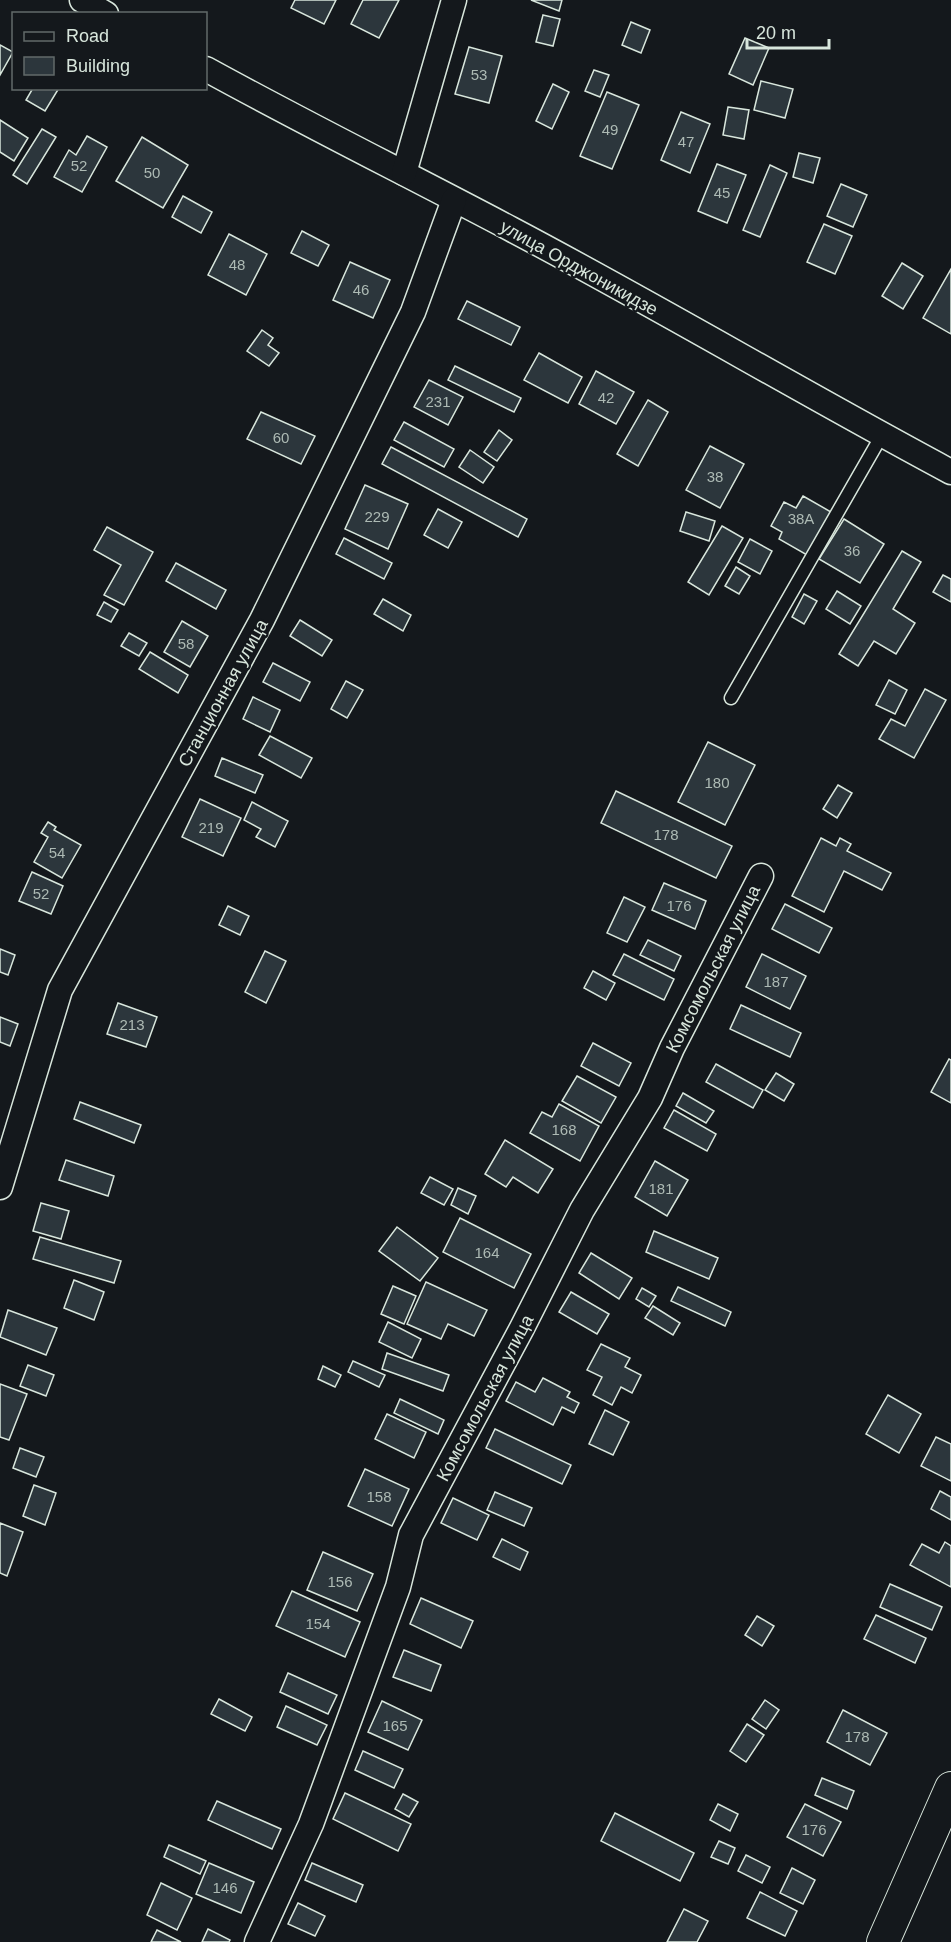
<svg xmlns="http://www.w3.org/2000/svg" width="951" height="1942" font-family="Helvetica,sans-serif">
<style>
.building{fill:#2c363c;stroke:#d8e6dc;stroke-width:1.5}
.lines{fill:none;stroke-linecap:round;stroke-linejoin:round}
.service-casing{stroke:#d8e6dc;stroke-width:15}
.minor-casing{stroke:#d8e6dc;stroke-width:27}
.tertiary-casing{stroke:#d8e6dc;stroke-width:34}
.service{stroke:#14181c;stroke-width:12}
.minor{stroke:#14181c;stroke-width:24}
.tertiary{stroke:#14181c;stroke-width:32}
.labels{text-anchor:middle;stroke-width:4.5;stroke-linejoin:round;paint-order:stroke}
.number-label{font-size:15px;fill:#adbab4}
.street-label{font-size:18px;fill:#d8e6dc;stroke:#14181c}
</style>
<rect width="100%" height="100%" fill="#14181c"/>
<g class="building">
<polygon points="295,0 336,0 324,24 291,8"/>
<polygon points="363,0 399,0 379,38 351,24"/>
<polygon points="531,0 562,0 559,11"/>
<polygon points="543,15 560,19 553,46 536,42"/>
<polygon points="631,22 650,30 641,53 622,45"/>
<polygon points="745,38 769,48 753,85 729,74"/>
<polygon points="0,45 13,52 0,75"/>
<polygon points="469,47 502,56 489,103 455,94"/>
<polygon points="594,70 609,75 600,97 585,91"/>
<polygon points="761,81 793,89 785,118 754,110"/>
<polygon points="553,84 569,92 552,129 536,121"/>
<polygon points="33,88 59,88 45,111 26,100"/>
<polygon points="607,92 639,105 612,169 580,156"/>
<polygon points="728,107 749,110 744,139 723,135"/>
<polygon points="681,112 710,124 690,173 661,160"/>
<polygon points="0,120 28,138 14,161 0,152"/>
<polygon points="42,129 56,137 27,184 13,175"/>
<polygon points="87,136 107,147 82,192 54,177 69,150 76,155"/>
<polygon points="142,137 188,165 163,208 116,181"/>
<polygon points="799,153 820,158 813,183 793,177"/>
<polygon points="717,164 746,175 727,223 698,211"/>
<polygon points="770,165 787,173 760,237 743,230"/>
<polygon points="841,184 867,195 853,227 827,216"/>
<polygon points="183,196 212,212 201,233 172,217"/>
<polygon points="824,224 852,236 835,274 807,262"/>
<polygon points="302,231 329,245 318,266 291,253"/>
<polygon points="229,234 267,254 246,295 208,275"/>
<polygon points="350,262 390,280 373,318 333,300"/>
<polygon points="902,263 923,276 903,309 882,296"/>
<polygon points="951,269 951,334 923,318"/>
<polygon points="467,301 520,327 511,345 458,319"/>
<polygon points="262,330 273,338 268,345 279,353 269,366 247,351"/>
<polygon points="539,353 582,377 568,403 524,380"/>
<polygon points="455,366 521,398 514,412 448,380"/>
<polygon points="596,371 634,392 616,424 579,404"/>
<polygon points="429,380 463,397 448,425 414,407"/>
<polygon points="648,400 668,412 638,466 617,454"/>
<polygon points="261,412 315,436 301,464 247,439"/>
<polygon points="404,422 454,449 444,467 394,440"/>
<polygon points="499,430 512,440 497,461 484,452"/>
<polygon points="710,446 744,464 720,508 686,490"/>
<polygon points="391,447 527,519 518,537 382,464"/>
<polygon points="470,450 494,467 483,483 459,467"/>
<polygon points="365,485 408,504 388,549 345,529"/>
<polygon points="803,496 831,512 807,555 779,539 782,532 771,526 784,502 796,508"/>
<polygon points="438,509 462,522 448,548 424,535"/>
<polygon points="686,512 715,521 709,541 680,531"/>
<polygon points="844,519 884,544 860,583 819,559"/>
<polygon points="722,526 743,538 709,595 688,582"/>
<polygon points="107,527 153,552 124,605 104,595 121,565 94,550"/>
<polygon points="344,538 392,563 384,579 336,554"/>
<polygon points="750,539 772,551 760,574 738,562"/>
<polygon points="902,551 921,562 893,609 915,623 896,654 874,641 858,666 839,654"/>
<polygon points="176,563 226,590 216,609 166,581"/>
<polygon points="736,567 750,576 739,594 725,586"/>
<polygon points="943,575 951,579 951,602 933,592"/>
<polygon points="837,591 861,606 850,624 826,609"/>
<polygon points="804,594 817,601 804,624 792,617"/>
<polygon points="383,599 411,615 403,631 374,614"/>
<polygon points="104,602 118,610 111,622 97,615"/>
<polygon points="300,620 332,640 322,656 290,636"/>
<polygon points="182,621 208,636 190,667 164,652"/>
<polygon points="129,633 147,643 139,656 121,646"/>
<polygon points="150,652 188,675 178,693 139,669"/>
<polygon points="273,663 310,682 300,701 263,682"/>
<polygon points="889,680 907,690 895,714 876,705"/>
<polygon points="346,681 363,690 347,718 331,709"/>
<polygon points="925,689 946,700 914,758 879,739 891,719 905,726"/>
<polygon points="253,697 280,710 270,732 243,719"/>
<polygon points="270,736 312,758 301,778 259,755"/>
<polygon points="708,742 755,765 725,825 678,802"/>
<polygon points="222,758 263,775 255,793 215,776"/>
<polygon points="838,785 852,793 837,818 823,809"/>
<polygon points="616,791 732,846 716,878 601,823"/>
<polygon points="200,799 241,818 223,856 182,837"/>
<polygon points="252,802 288,821 275,847 256,837 261,829 244,820"/>
<polygon points="48,822 56,827 54,830 81,845 62,878 34,862 48,837 41,833"/>
<polygon points="821,838 836,846 840,838 851,844 847,851 891,873 882,890 844,871 824,912 792,896"/>
<polygon points="32,872 63,886 51,914 19,901"/>
<polygon points="664,883 706,901 695,929 652,910"/>
<polygon points="624,897 645,907 627,942 607,933"/>
<polygon points="785,904 832,928 819,953 772,929"/>
<polygon points="228,906 249,916 240,935 219,925"/>
<polygon points="648,940 681,956 674,971 640,955"/>
<polygon points="0,949 15,955 8,975 0,972"/>
<polygon points="265,951 286,961 266,1003 245,992"/>
<polygon points="624,954 674,979 664,1000 613,975"/>
<polygon points="762,954 806,976 790,1009 746,987"/>
<polygon points="593,971 615,983 606,1000 584,988"/>
<polygon points="118,1003 157,1017 146,1047 107,1034"/>
<polygon points="741,1005 801,1033 790,1057 730,1029"/>
<polygon points="0,1017 18,1024 10,1046 0,1042"/>
<polygon points="593,1043 631,1063 619,1086 581,1066"/>
<polygon points="949,1059 951,1060 951,1103 931,1092"/>
<polygon points="716,1064 763,1090 753,1108 706,1082"/>
<polygon points="776,1073 794,1084 784,1101 765,1090"/>
<polygon points="577,1076 616,1097 601,1123 562,1101"/>
<polygon points="683,1093 714,1111 706,1123 676,1106"/>
<polygon points="80,1102 141,1125 134,1143 74,1119"/>
<polygon points="559,1104 599,1126 580,1161 530,1133 542,1112 552,1117"/>
<polygon points="674,1110 716,1134 707,1151 664,1128"/>
<polygon points="505,1140 553,1169 538,1193 513,1177 506,1187 485,1174"/>
<polygon points="66,1160 114,1176 108,1196 59,1180"/>
<polygon points="655,1161 688,1180 667,1216 635,1197"/>
<polygon points="430,1177 453,1189 444,1205 421,1193"/>
<polygon points="458,1188 476,1196 468,1214 451,1205"/>
<polygon points="41,1203 69,1211 61,1239 33,1231"/>
<polygon points="460,1218 531,1254 514,1288 443,1252"/>
<polygon points="397,1227 438,1258 420,1281 379,1251"/>
<polygon points="654,1231 718,1258 709,1279 646,1252"/>
<polygon points="40,1237 121,1261 114,1283 33,1259"/>
<polygon points="591,1253 632,1278 619,1299 579,1273"/>
<polygon points="74,1280 104,1292 94,1320 64,1308"/>
<polygon points="426,1282 487,1310 474,1336 448,1324 441,1339 407,1324"/>
<polygon points="393,1286 416,1296 404,1324 381,1314"/>
<polygon points="678,1287 731,1312 725,1326 671,1301"/>
<polygon points="642,1288 656,1296 649,1307 636,1299"/>
<polygon points="571,1292 609,1314 597,1334 559,1312"/>
<polygon points="653,1306 680,1323 673,1335 645,1318"/>
<polygon points="8,1310 57,1328 46,1355 0,1337"/>
<polygon points="388,1322 421,1339 412,1358 379,1342"/>
<polygon points="601,1344 630,1358 625,1367 641,1375 632,1393 621,1387 612,1405 593,1395 602,1377 587,1370"/>
<polygon points="387,1353 449,1375 443,1391 382,1369"/>
<polygon points="353,1361 385,1375 379,1387 348,1372"/>
<polygon points="28,1365 54,1375 46,1396 20,1386"/>
<polygon points="323,1366 341,1375 335,1387 318,1379"/>
<polygon points="543,1378 570,1392 567,1397 579,1403 574,1413 562,1407 553,1425 506,1401 516,1382 535,1392"/>
<polygon points="0,1384 27,1394 9,1440 0,1437"/>
<polygon points="888,1395 921,1414 899,1453 866,1434"/>
<polygon points="400,1399 444,1420 438,1434 394,1413"/>
<polygon points="605,1410 629,1422 613,1455 589,1444"/>
<polygon points="387,1414 426,1432 414,1458 375,1439"/>
<polygon points="495,1429 571,1465 562,1484 486,1448"/>
<polygon points="936,1437 951,1444 951,1481 921,1466"/>
<polygon points="20,1448 44,1457 36,1477 13,1468"/>
<polygon points="365,1469 409,1489 392,1526 348,1506"/>
<polygon points="34,1485 56,1493 45,1525 23,1516"/>
<polygon points="940,1491 951,1497 951,1520 931,1509"/>
<polygon points="495,1492 532,1508 524,1526 487,1510"/>
<polygon points="453,1498 489,1515 477,1540 441,1523"/>
<polygon points="0,1523 23,1532 7,1576 0,1573"/>
<polygon points="502,1539 528,1552 520,1570 493,1557"/>
<polygon points="945,1542 951,1546 951,1587 910,1565 922,1544 939,1553"/>
<polygon points="323,1552 373,1574 357,1611 307,1590"/>
<polygon points="890,1584 942,1607 932,1630 880,1607"/>
<polygon points="292,1591 360,1622 345,1657 276,1626"/>
<polygon points="421,1598 473,1621 461,1648 410,1624"/>
<polygon points="876,1615 926,1638 915,1663 864,1639"/>
<polygon points="757,1616 774,1626 762,1646 745,1635"/>
<polygon points="404,1650 441,1665 431,1691 393,1677"/>
<polygon points="288,1673 337,1695 328,1714 280,1692"/>
<polygon points="219,1699 252,1717 245,1731 211,1714"/>
<polygon points="765,1700 779,1710 766,1729 752,1719"/>
<polygon points="382,1701 422,1720 408,1750 368,1732"/>
<polygon points="286,1706 327,1725 317,1745 277,1727"/>
<polygon points="843,1710 887,1733 870,1765 827,1742"/>
<polygon points="747,1724 764,1735 746,1762 730,1751"/>
<polygon points="363,1751 403,1769 394,1788 355,1770"/>
<polygon points="822,1778 854,1791 847,1809 815,1795"/>
<polygon points="345,1793 411,1824 398,1851 333,1819"/>
<polygon points="403,1794 418,1802 409,1817 395,1809"/>
<polygon points="217,1801 281,1829 272,1849 208,1820"/>
<polygon points="718,1804 738,1814 730,1831 710,1820"/>
<polygon points="805,1804 841,1822 823,1856 787,1837"/>
<polygon points="615,1813 694,1853 680,1881 601,1841"/>
<polygon points="719,1841 735,1848 728,1864 711,1857"/>
<polygon points="169,1845 206,1861 200,1874 164,1857"/>
<polygon points="746,1855 770,1867 762,1883 738,1871"/>
<polygon points="209,1863 254,1882 241,1913 196,1894"/>
<polygon points="312,1863 363,1885 356,1902 305,1880"/>
<polygon points="792,1868 815,1880 803,1904 780,1893"/>
<polygon points="161,1883 192,1898 177,1930 147,1915"/>
<polygon points="760,1892 797,1911 785,1936 747,1918"/>
<polygon points="298,1903 325,1916 315,1936 288,1924"/>
<polygon points="684,1909 708,1921 697,1942 667,1942"/>
<polygon points="208,1929 230,1940 229,1942 202,1942"/>
<polygon points="157,1930 181,1942 151,1942"/>
</g>
<g class="lines">
<defs>
<polyline id="service" points="731,698 882,435"/>
<g id="minor">
<polyline points="82,0 106,14"/>
<path d="M206,69c100,55 203,106 305,160 148,78 292,164 440,243"/>
<polyline points="404,173 454,0"/>
<polyline points="0,1187 60,990 262,620 413,312 454,200"/>
<polyline points="257,1942 311,1824 398,1587 411,1535 522,1328 582,1210 650,1098 672,1048 761,876"/>
</g>
<polyline id="tertiary" points="883,1942 951,1788"/>
</defs>
<use href="#service" class="service-casing"/>
<use href="#minor" class="minor-casing"/>
<use href="#tertiary" class="tertiary-casing"/>
<use href="#service" class="service"/>
<use href="#minor" class="minor"/>
<use href="#tertiary" class="tertiary"/>
</g>
<g class="labels">
<g class="number-label">
<text x="479" y="80">53</text>
<text x="610" y="135">49</text>
<text x="686" y="147">47</text>
<text x="79" y="171">52</text>
<text x="152" y="178">50</text>
<text x="722" y="198">45</text>
<text x="237" y="270">48</text>
<text x="361" y="295">46</text>
<text x="606" y="403">42</text>
<text x="438" y="407">231</text>
<text x="281" y="443">60</text>
<text x="715" y="482">38</text>
<text x="377" y="522">229</text>
<text x="801" y="524">38А</text>
<text x="852" y="556">36</text>
<text x="186" y="649">58</text>
<text x="717" y="788">180</text>
<text x="211" y="833">219</text>
<text x="666" y="840">178</text>
<text x="57" y="858">54</text>
<text x="41" y="899">52</text>
<text x="679" y="911">176</text>
<text x="776" y="987">187</text>
<text x="132" y="1030">213</text>
<text x="564" y="1135">168</text>
<text x="661" y="1194">181</text>
<text x="487" y="1258">164</text>
<text x="379" y="1502">158</text>
<text x="340" y="1587">156</text>
<text x="318" y="1629">154</text>
<text x="395" y="1731">165</text>
<text x="857" y="1742">178</text>
<text x="814" y="1835">176</text>
<text x="225" y="1893">146</text>
</g>
<g class="street-label">
<text transform="translate(579 268) rotate(29)" y="6">улица Орджоникидзе</text>
<text transform="translate(223 693) rotate(-61)" y="6">Станционная улица</text>
<text transform="translate(713 969) rotate(-63)" y="6">Комсомольская улица</text>
<text transform="translate(485 1398) rotate(-62)" y="6">Комсомольская улица</text>
</g>
</g>
<rect x="12" y="12" width="195" height="78" fill="#14181c" stroke="#626a69" stroke-width="1.5"/>
<rect x="24" y="32" width="30" height="9" fill="#14181c" stroke="#626a69" stroke-width="1.5"/>
<text x="66" y="42" font-size="18" fill="#d8e6dc">Road</text>
<rect x="24" y="57" width="30" height="18" fill="#2c363c" stroke="#626a69" stroke-width="1.5"/>
<text x="66" y="72" font-size="18" fill="#d8e6dc">Building</text>
<path d="M747 39v9h82v-9" fill="none" stroke="#d8e6dc" stroke-width="3"/>
<text x="756" y="39" font-size="18" fill="#d8e6dc" stroke="#14181c" stroke-width="4.5" paint-order="stroke">20 m</text>
</svg>
